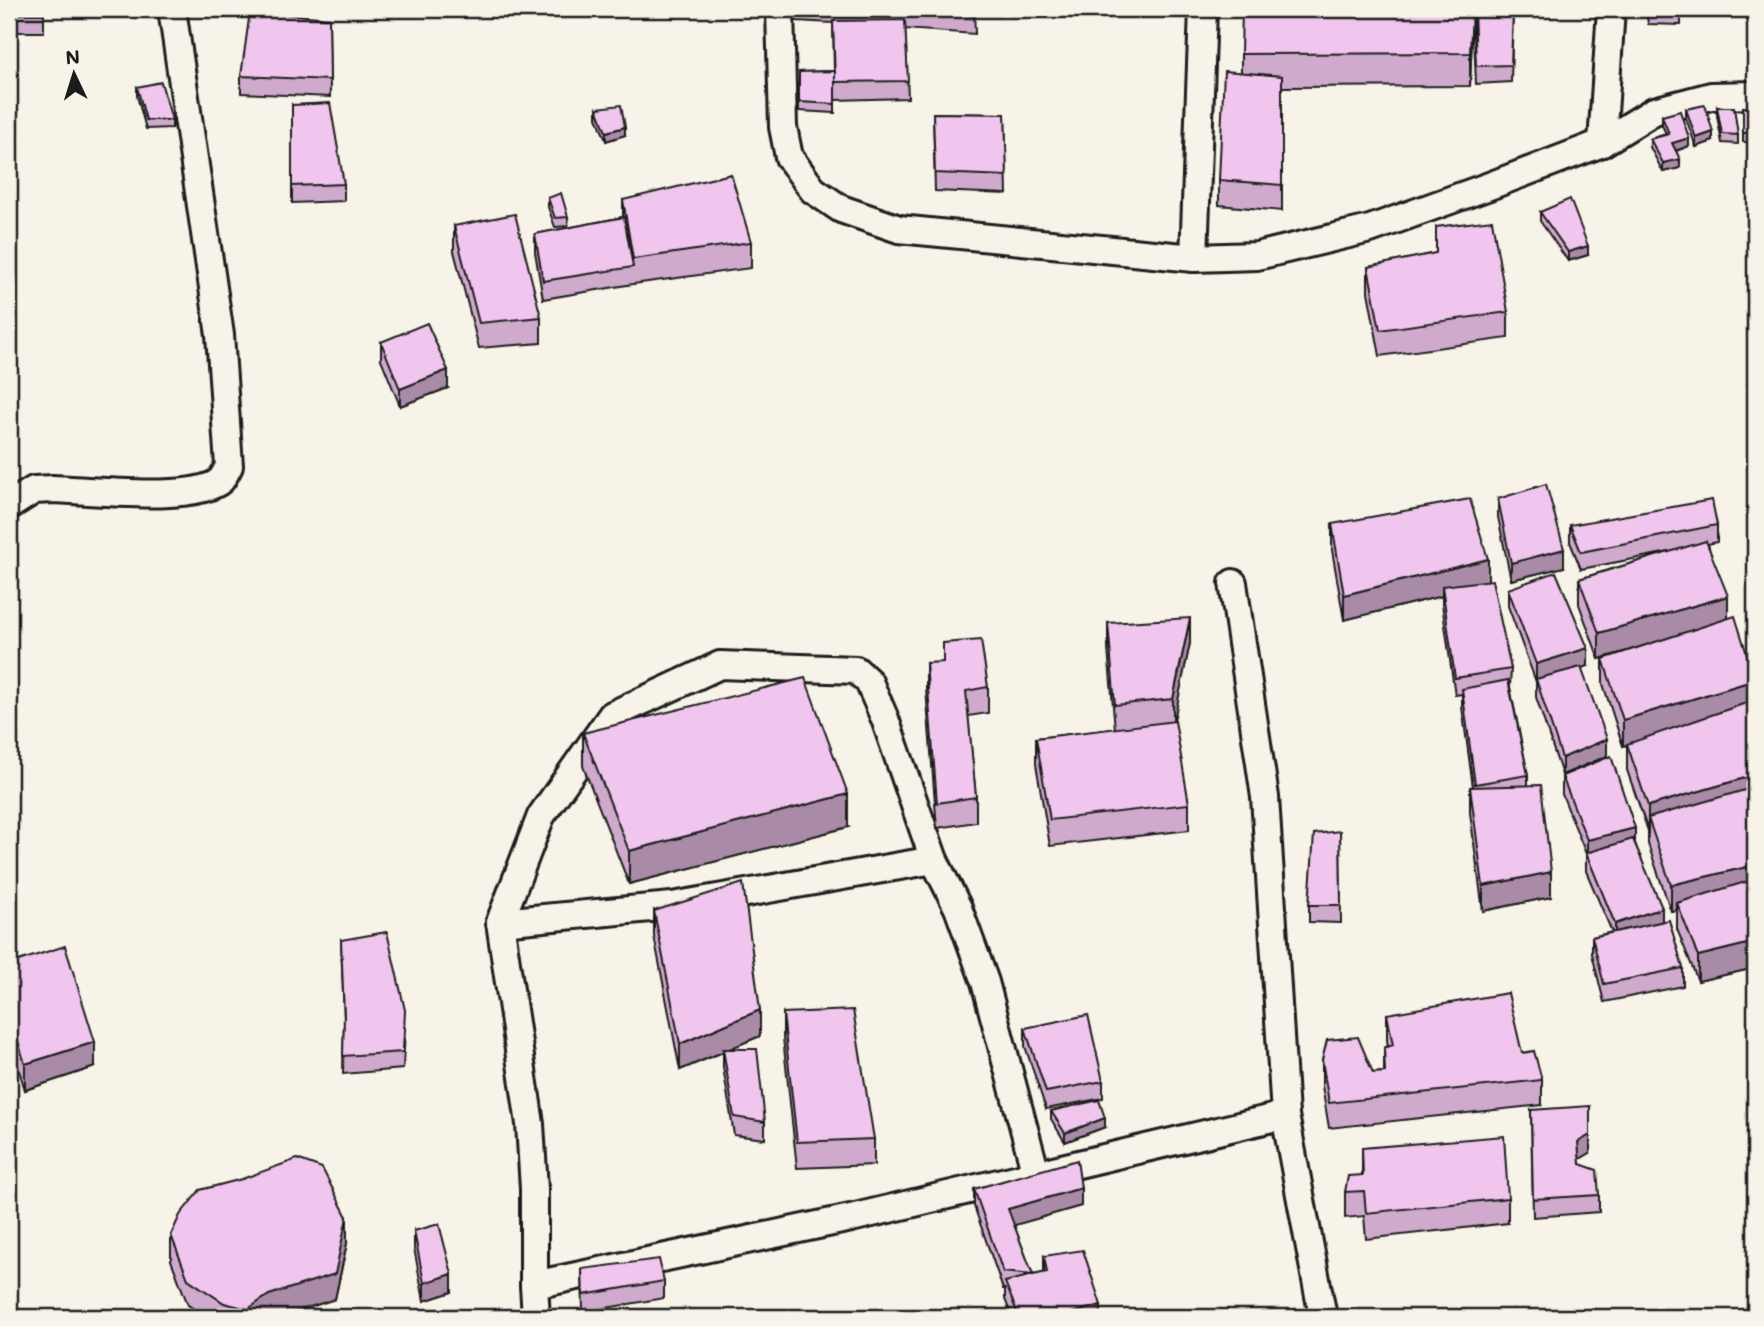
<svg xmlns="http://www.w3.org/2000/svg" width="1764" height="1326" font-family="Mali,sans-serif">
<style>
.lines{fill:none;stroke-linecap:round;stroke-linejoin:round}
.minor-casing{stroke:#1c1c1c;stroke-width:32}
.minor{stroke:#f7f3e8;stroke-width:26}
.wall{fill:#cfaacd;stroke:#1c1c1c;stroke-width:2}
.shaded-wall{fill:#a98ba7;stroke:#1c1c1c;stroke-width:2}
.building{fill:#f1c6ee;stroke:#1c1c1c;stroke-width:2}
</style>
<rect width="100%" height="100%" fill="#f7f3e8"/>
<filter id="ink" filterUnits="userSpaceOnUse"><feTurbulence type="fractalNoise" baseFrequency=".0143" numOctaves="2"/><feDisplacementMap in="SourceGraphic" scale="14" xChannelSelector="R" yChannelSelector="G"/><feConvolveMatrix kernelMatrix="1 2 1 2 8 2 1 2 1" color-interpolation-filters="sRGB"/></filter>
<g filter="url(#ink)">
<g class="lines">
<defs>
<g id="minor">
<polyline points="780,9 783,127 789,157 813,190 841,209 899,229 1194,258 1257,256 1370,229 1492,185 1602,143 1654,111 1711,96 1755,95"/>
<polyline points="1602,143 1611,9"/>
<polyline points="1194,258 1203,9"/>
<path d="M9,506l25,-16 19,-1c36,1 143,14 168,-9 3,-4 6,-10 8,-14l-9,-131 -48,-326"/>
<polyline points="1233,583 1265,797 1285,1115 1323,1317"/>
<polyline points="500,922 672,906 934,860"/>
<polyline points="534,1285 851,1218 1285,1115"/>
<polyline points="536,1317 534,1285 534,1189 530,1124 500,922 541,816 612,715 720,665 856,670 869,682 885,719 934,860 958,908 985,982 1036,1174"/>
</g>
</defs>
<use href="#minor" class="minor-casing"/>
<use href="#minor" class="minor"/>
</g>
<g class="wall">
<rect x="9" y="9" width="35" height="23"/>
<polygon points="444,9 476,9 476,14 444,15"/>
<polygon points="796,9 974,9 975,34 905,29 908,98 835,100 835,78 835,113 799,111 799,72 834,71 833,23 796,21"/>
<polygon points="1473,9 1470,86 1282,87 1282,211 1219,205 1219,180 1241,72 1241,54"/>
<polygon points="1473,9 1513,9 1511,82 1476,84"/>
<polygon points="1646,9 1681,9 1681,25 1648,24"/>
<polygon points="1734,9 1755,9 1755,13"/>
<polygon points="329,18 330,97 241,93 241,76"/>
<polygon points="137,87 172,120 172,128 146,129 137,96"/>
<polygon points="292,105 344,184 344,201 292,203"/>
<polygon points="1717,107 1738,135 1738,144 1722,143 1717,116"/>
<polygon points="1743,107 1755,109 1755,142 1743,142"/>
<polygon points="597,108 625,135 606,141 597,117"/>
<polygon points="1686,109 1713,141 1696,147 1686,118"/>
<polygon points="933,113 1005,114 1007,194 935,191"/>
<polygon points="1662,116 1689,146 1676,151 1680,168 1663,172 1650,147 1650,139 1666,134 1662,125"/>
<polygon points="548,198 568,217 568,226 555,227 548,207"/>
<polygon points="623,200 751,242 751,268 633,284 543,299 535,252 535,234 623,217"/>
<polygon points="1540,212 1588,255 1568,261 1540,221"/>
<polygon points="454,226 541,317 541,343 479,348 454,251"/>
<polygon points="1436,253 1508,312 1508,338 1380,356 1368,292 1368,267"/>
<polygon points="381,342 448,388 400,406 381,359"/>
<polygon points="1498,499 1564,567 1511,580 1498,517"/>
<polygon points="1332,524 1488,581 1511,669 1510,687 1528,775 1528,786 1551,897 1483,911 1470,813 1470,787 1473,787 1462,707 1462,694 1455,695 1442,604 1442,596 1344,620 1332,550"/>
<polygon points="1570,525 1717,525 1717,542 1708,544 1728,619 1755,700 1755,968 1698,981 1677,929 1677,910 1671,911 1648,844 1648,831 1627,770 1627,745 1623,746 1603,684 1603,659 1641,647 1599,659 1579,604 1579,579 1669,552 1581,569 1570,542"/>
<polygon points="1508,589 1588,666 1581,668 1607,756 1562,775 1536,697 1536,682 1508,606"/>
<polygon points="1108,623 1190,643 1173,722 1189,804 1189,830 1050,846 1036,764 1036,738 1115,729 1108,649"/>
<polygon points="926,663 988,687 988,713 968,716 976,797 976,822 937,828 926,689"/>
<polygon points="583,733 848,827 629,884 583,766"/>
<polygon points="1562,776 1635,843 1662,922 1683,968 1683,986 1604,1002 1592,954 1592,937 1612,932 1586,871 1586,854 1562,794"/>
<polygon points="1340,831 1341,923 1309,922 1309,905"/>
<polygon points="654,911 760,1036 728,1049 765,1122 765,1139 734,1135 723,1067 723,1052 680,1070 654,936"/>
<polygon points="341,940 405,1028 403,1069 343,1074 344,1023"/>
<polygon points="9,964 95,1067 25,1090 9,1037"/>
<polygon points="783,1013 874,1139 874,1165 797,1168 783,1038"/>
<polygon points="1387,1014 1522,1053 1542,1080 1542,1105 1329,1128 1322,1086 1322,1060 1373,1073 1384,1072 1384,1048 1388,1046 1387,1040"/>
<polygon points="1025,1028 1103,1081 1103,1098 1046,1109 1025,1046"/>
<polygon points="1531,1110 1590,1153 1579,1159 1580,1164 1599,1195 1599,1212 1533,1217"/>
<polygon points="1051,1111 1105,1127 1065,1142 1051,1119"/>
<polygon points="1362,1148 1508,1198 1508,1223 1366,1239 1364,1216 1345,1218 1345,1192 1362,1175"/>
<polygon points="974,1189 1081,1206 1014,1225 1033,1275 1044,1273 1044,1256 1101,1317 1012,1317 1005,1299 1005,1289 1003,1289 974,1206"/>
<polygon points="414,1231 452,1292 424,1301 414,1248"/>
<polygon points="171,1235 347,1243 335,1299 279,1317 207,1317 188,1305 171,1260"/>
<polygon points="582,1269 664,1281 664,1298 583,1312"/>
</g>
<g class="shaded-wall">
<polygon points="1472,9 1473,10 1470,86 1470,53"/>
<polygon points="625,127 625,135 606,141 606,132"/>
<polygon points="1713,132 1713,141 1696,147 1696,138"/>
<polygon points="1689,138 1689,146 1672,152 1672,143"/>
<polygon points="1680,159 1680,168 1663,172 1663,163"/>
<polygon points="1588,246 1588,255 1568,261 1568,252"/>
<polygon points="448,370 448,388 400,406 400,389"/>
<polygon points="1564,549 1564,567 1511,580 1511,563"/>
<polygon points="1488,559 1488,584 1442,586 1442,596 1344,620 1344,595"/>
<polygon points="1728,596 1728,622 1599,659 1599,633"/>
<polygon points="1190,618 1190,643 1173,725 1173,699"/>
<polygon points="1588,648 1588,666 1536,682 1536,664"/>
<polygon points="1755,680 1755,706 1623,746 1623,720"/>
<polygon points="1607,739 1607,756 1562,775 1562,758"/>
<polygon points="1755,775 1755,800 1648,818 1648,831 1648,806"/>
<polygon points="848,794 848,827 629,884 629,851"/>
<polygon points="1635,828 1635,846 1587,857 1587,840"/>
<polygon points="1755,865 1755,891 1677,903 1677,910 1671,911 1671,885"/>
<polygon points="1551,872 1551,897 1483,911 1483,886"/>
<polygon points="1662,908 1662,925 1615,941 1615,924"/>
<polygon points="1755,942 1755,968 1698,981 1698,956"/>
<polygon points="760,1010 760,1036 680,1070 680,1044"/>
<polygon points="95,1042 95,1067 25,1090 25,1064"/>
<polygon points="1105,1118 1105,1127 1065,1142 1065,1133"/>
<polygon points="1590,1135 1590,1153 1578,1160 1578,1142"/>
<polygon points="1081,1188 1081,1206 1008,1227 1008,1209"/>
<polygon points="347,1217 347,1243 335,1299 279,1317 248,1317 248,1309"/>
<polygon points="452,1274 452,1292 424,1301 424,1283"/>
<polygon points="1101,1305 1101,1317 1057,1317"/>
</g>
<g class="building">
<rect x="9" y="9" width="35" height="5"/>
<polygon points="873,9 974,9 975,16"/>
<polygon points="1242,9 1472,9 1470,53 1241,54"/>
<polygon points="1474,9 1513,9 1511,65 1476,66"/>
<polygon points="250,11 329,18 330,80 241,76"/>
<polygon points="905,20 908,81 835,82 833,21"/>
<polygon points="835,71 835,104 799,102 799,72"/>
<polygon points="1224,71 1282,76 1282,185 1219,180"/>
<polygon points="161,82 172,120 146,120 137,87"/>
<polygon points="330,103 344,184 292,186 292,105"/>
<polygon points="621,105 625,127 606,132 597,108"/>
<polygon points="1705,105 1713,132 1696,138 1686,109"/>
<polygon points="1717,107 1734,107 1738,135 1722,134"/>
<polygon points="1743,107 1755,109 1755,133 1743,133"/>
<polygon points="1680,111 1689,138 1672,143 1680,159 1663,163 1650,139 1669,134 1662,116"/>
<polygon points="933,113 1005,114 1007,176 935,173"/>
<polygon points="731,174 751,242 633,259 623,200"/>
<polygon points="561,193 568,217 555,218 548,198"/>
<polygon points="1570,199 1588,246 1568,252 1540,212"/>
<polygon points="515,214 541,317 479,323 454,226"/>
<polygon points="624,217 633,267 543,281 535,234"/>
<polygon points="1492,220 1508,312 1380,330 1368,267 1436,253 1436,227"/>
<polygon points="427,323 448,370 400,389 381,342"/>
<polygon points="1546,484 1564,549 1511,563 1498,499"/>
<polygon points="1470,499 1488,559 1344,595 1332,524"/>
<polygon points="1712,500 1717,525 1581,552 1570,525"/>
<polygon points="1706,541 1728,596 1599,633 1579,579"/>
<polygon points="1556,572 1588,648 1536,664 1508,589"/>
<polygon points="1492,580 1511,669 1455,678 1442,586"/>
<polygon points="1735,616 1755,680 1623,720 1603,659"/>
<polygon points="1190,618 1173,699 1115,705 1108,623"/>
<polygon points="981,640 988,687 966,691 976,797 937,803 926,663 943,662 943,643"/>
<polygon points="1581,667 1607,739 1562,758 1536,679"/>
<polygon points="805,678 848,794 629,851 583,733"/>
<polygon points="1508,680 1528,775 1475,784 1462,689"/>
<polygon points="1755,700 1755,775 1648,806 1627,744"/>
<polygon points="1175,721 1189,804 1050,820 1036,738"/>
<polygon points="1611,756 1635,828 1587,840 1562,776"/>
<polygon points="1541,785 1551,872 1483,886 1470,787"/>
<polygon points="1755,787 1755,865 1671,885 1648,818"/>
<polygon points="1340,831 1341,905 1309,905 1314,834"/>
<polygon points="1633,839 1662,908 1615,924 1586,853"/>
<polygon points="1755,879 1755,942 1698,956 1677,903"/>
<polygon points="743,883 760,1010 680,1044 654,911"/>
<polygon points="1669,920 1683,968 1604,984 1592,937"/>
<polygon points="387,932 405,1010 403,1052 343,1056 344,1015 341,940"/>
<polygon points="65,946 95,1042 25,1064 9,1011 9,964"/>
<polygon points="1508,993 1522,1053 1534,1051 1542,1080 1329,1103 1322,1060 1327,1040 1358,1037 1373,1073 1385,1072 1384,1048 1393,1045 1387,1014"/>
<polygon points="853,1010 874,1139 797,1142 783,1013"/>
<polygon points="1088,1015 1103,1081 1046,1092 1025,1028"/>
<polygon points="723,1049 757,1049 765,1122 734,1117"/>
<polygon points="1099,1100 1105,1118 1065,1133 1051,1111"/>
<polygon points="1590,1106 1590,1135 1578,1142 1580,1164 1597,1170 1599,1195 1533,1199 1531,1110"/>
<polygon points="1504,1136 1508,1198 1366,1213 1364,1191 1345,1192 1348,1176 1363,1175 1362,1148"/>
<polygon points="297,1159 322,1168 347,1217 335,1274 269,1295 248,1309 224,1303 188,1279 171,1235 180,1215 200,1190 242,1179"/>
<polygon points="1077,1160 1081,1188 1008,1209 1033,1275 1047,1272 1044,1256 1083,1250 1101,1305 1057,1317 1019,1317 1005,1282 1033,1275 1003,1272 974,1189"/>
<polygon points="439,1224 452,1274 424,1283 414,1231"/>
<polygon points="659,1259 664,1281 583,1295 582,1269"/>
</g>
</g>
<rect width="1764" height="1326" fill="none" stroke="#f7f3e8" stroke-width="35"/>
<rect x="18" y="18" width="1729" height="1291" fill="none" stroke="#1c1c1c" stroke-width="2.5" filter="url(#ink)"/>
<g transform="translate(74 74) rotate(356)" stroke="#f7f3e8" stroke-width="5" paint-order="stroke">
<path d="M0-5L12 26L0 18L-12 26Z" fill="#1c1c1c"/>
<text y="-10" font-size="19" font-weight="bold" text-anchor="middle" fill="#1c1c1c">N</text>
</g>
</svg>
